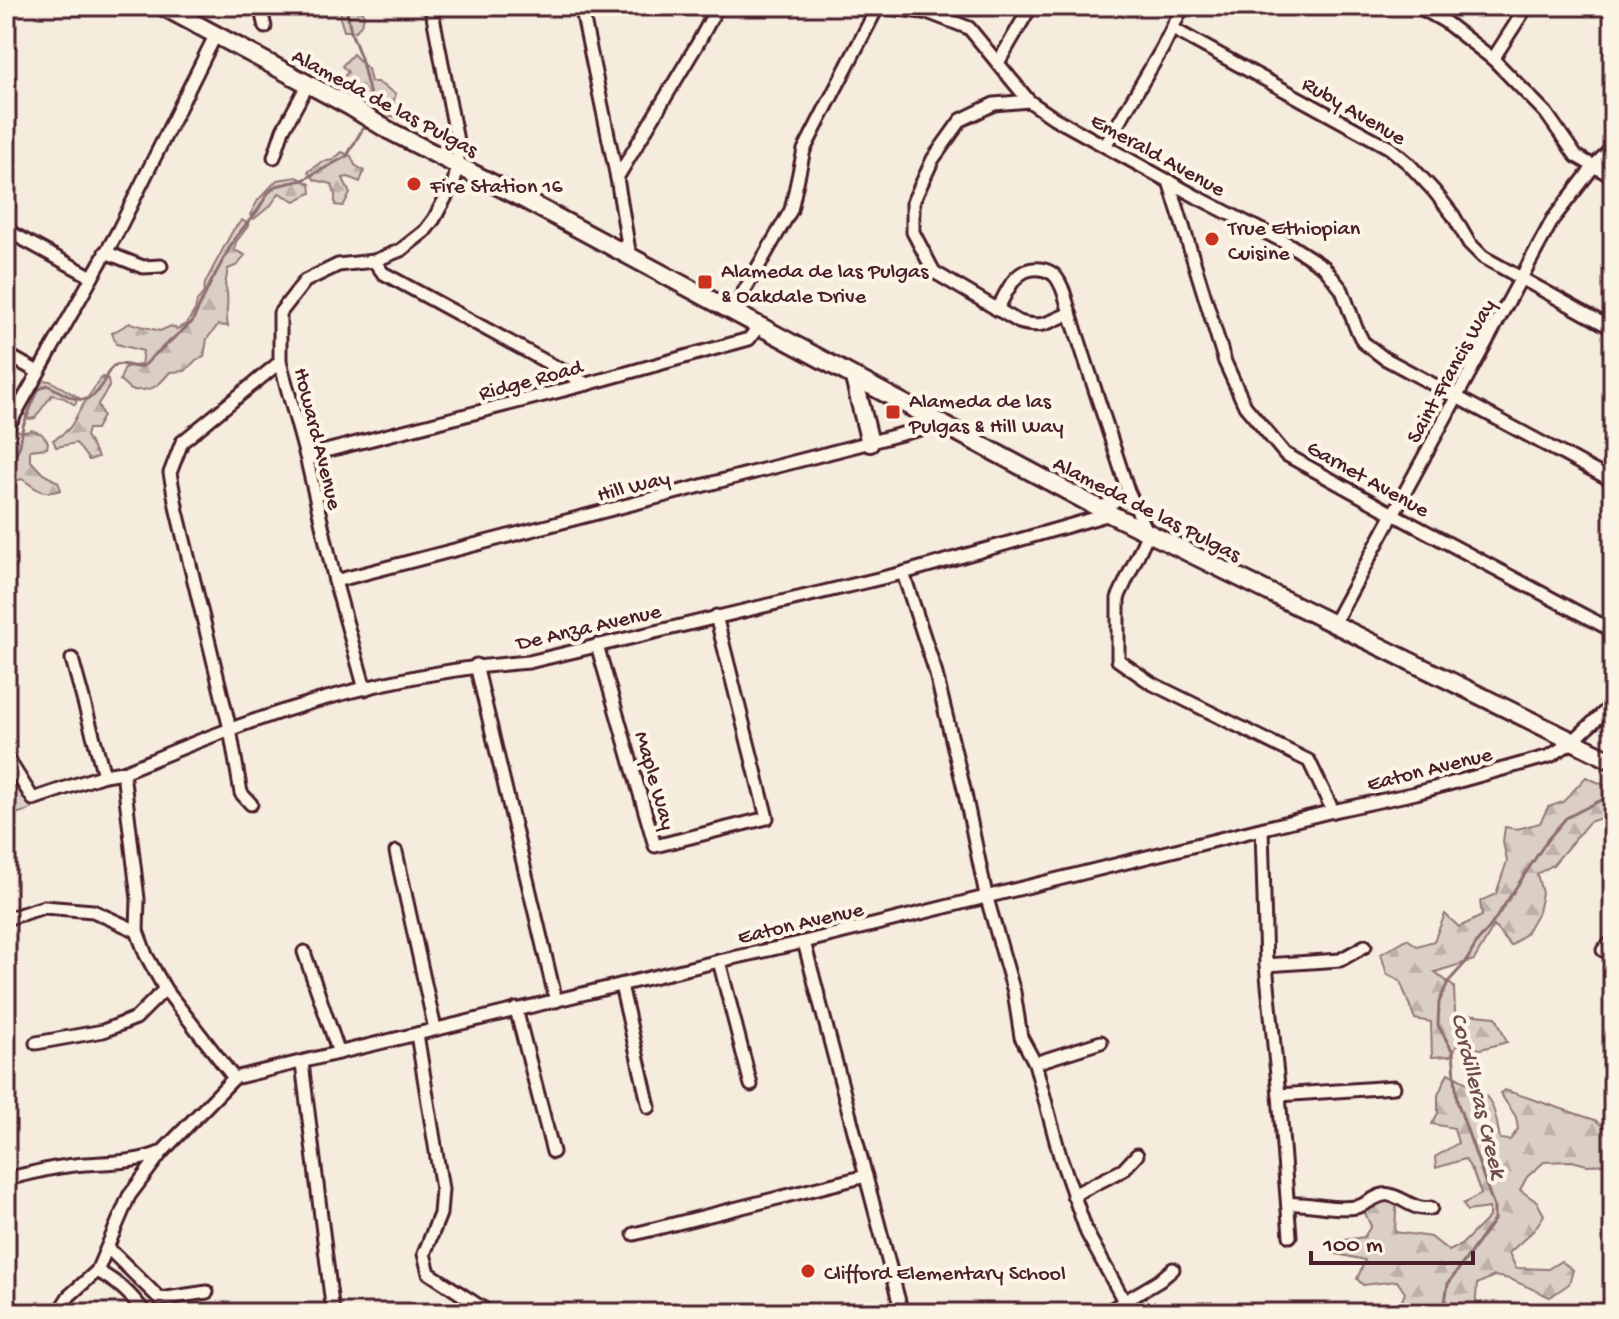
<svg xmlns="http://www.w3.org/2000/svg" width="1619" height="1319" font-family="'Gochi Hand',sans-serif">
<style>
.forest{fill:url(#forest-firs);stroke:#927678;stroke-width:2}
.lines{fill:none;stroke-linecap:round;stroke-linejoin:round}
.stream{stroke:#8c6e70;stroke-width:3}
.street-casing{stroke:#4a1f2b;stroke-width:17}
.secondary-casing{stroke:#4a1f2b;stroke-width:22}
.street{stroke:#fcf5e5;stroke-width:11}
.secondary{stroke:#fcf5e5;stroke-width:16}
.poi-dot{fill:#c8321e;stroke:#fcf5e5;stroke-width:3}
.labels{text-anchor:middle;stroke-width:8;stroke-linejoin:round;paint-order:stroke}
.street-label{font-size:22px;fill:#4a1f2b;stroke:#fcf5e5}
.poi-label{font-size:22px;fill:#4a1f2b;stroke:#fcf5e5;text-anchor:start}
.water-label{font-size:24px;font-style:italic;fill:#704d53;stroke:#fcf5e5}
</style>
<defs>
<pattern id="forest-firs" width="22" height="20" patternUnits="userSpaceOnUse" patternTransform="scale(2)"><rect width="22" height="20" fill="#dbcec4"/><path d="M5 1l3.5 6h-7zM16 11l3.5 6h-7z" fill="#bdb0a9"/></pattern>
</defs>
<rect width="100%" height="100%" fill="#f5ecde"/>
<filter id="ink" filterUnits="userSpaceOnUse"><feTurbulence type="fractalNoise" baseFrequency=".0125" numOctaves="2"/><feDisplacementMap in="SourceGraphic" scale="16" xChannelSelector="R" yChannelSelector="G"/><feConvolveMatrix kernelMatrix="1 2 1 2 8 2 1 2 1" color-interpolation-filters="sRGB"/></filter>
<g filter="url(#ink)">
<g class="forest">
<path d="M342,6h19c5,10 3,16 -5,25h-12l-4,-13z"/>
<polygon points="353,54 368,69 371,82 377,82 396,94 393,103 403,107 405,114 398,118 385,114 378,116 337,96 334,88 348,72 342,66"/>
<polygon points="342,152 351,156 355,165 364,171 360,182 348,177 343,178 350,194 343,206 335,205 335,195 332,184 315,180 308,172 321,162 333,160"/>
<polygon points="297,177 310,184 311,193 295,201 279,193 271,205 254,219 250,215 258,200 277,180"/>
<path d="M242,220l7,5 -13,17 -2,8 11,5 -7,10 -10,4 -3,16c6,13 -1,26 3,41l-10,-1 -11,14 -3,18 -8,3 -11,11 -15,1c-13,16 -18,19 -39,18l-11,-10 5,-13 16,-2 2,-14 -27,-7 -4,-11 18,-10 30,8 11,-5 6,3 10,-6 8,-13 2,-9 7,-9 1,-9 28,-53z"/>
<path d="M102,377l6,2 1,8 -11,17 5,12 -7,13h-8l-2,7 12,21 -9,3 -13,-17 -20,4 -3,-7c22,-12 18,-17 30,-35 6,-10 13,-19 19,-28z"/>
<polygon points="38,380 50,381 78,397 75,405 64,398 52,395 35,418 29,419 21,411"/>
<path d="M6,424c9,6 15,11 26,6l10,4 6,8 -1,6 -17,2v10l13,14 15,8 3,8c-21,6 -22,0 -39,-11l-16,5z"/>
<polygon points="1586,777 1613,789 1613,814 1589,822 1553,865 1537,874 1542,893 1538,912 1526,933 1511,946 1494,926 1474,960 1435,972 1454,987 1455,1013 1496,1017 1507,1042 1481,1049 1457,1045 1451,1056 1432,1057 1431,1022 1415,1019 1400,981 1387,974 1381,954 1407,939 1417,946 1434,941 1445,914 1459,927 1482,916 1480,901 1496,894 1507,861 1503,842 1505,827 1517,829 1540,823 1548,807 1563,802"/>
<polygon points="6,780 20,788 32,809 6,817"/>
<path d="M1448,1073c41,22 44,19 52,66l10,1 8,-11 -2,-12 -16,-24 5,-3 90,30 18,14v30l-26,1 -15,-4 -28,1 -17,15 -7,13 17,12 7,13 -10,15 -25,23 7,15 32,1 13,-8 12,9 -4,14 -19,13 -40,-18 -16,-3 -17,8 -2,27 -3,2h-83l12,-10 4,-10 -8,-12 -34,4 -6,-6 8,-19 -28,-6 -6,-12 33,-5 7,-11 -7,-15 7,-15 17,-9 9,5 -2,40 36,5 18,14 12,-6 28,-28v-9l-22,3 -4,-7 18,-10 -8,-22 -8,-13 -29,9 -1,-11 23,-14 -4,-15 -22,-4 6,-11v-18z"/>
</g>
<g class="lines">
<g class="stream">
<polyline points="346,6 351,32 361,58 373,108"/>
<path d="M6,472l3,-3 11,-24 3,-19 15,-36 9,-5c24,12 43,28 58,-6 2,-5 5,-12 11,-14 15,-5 22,12 35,-7l41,-36 17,-36 26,-48 23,-28 10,-17 8,-7 27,-6 44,-24 16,-28"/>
<polyline points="1443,1313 1448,1284 1494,1220 1494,1207 1457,1101 1453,1052 1438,1025 1439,1002 1448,982 1466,962 1477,942 1490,927 1548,839 1566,818 1613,794"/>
</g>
<defs>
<g id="street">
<polyline points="260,6 265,27"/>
<polyline points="581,6 617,178 630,257"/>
<polyline points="874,6 930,13 969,28 1029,101 1054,118 1197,197 1290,245 1324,267 1342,290 1356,328 1363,342 1384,358 1613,481"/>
<polyline points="1417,6 1444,21 1493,59 1546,113 1576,156 1613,177"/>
<polyline points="1173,29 1390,148 1408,163 1434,191 1453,215 1469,243 1483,257 1613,329"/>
<polyline points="1493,59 1527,6"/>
<polyline points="998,63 1031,6"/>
<path d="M1029,101l-35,3 -33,16 -28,39 -20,43v30l21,40 85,50c23,7 30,0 51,-9l58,178 20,42 -30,65v62l33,23 158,78 24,50"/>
<polyline points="1105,146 1162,49 1183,6"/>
<polyline points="274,157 283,130 308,84"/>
<polyline points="617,178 698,43 718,6"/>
<polyline points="1169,181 1225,362 1245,406 1285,454 1393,514 1613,631"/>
<polyline points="6,230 92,277"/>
<polyline points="105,252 143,267 161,266"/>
<polyline points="374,261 383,273 587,384"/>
<path d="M997,310c10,-18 18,-44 43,-41 7,1 12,3 16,8 8,10 10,24 14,36"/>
<polyline points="732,312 791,210 804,150 878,6"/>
<polyline points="6,354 38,372"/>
<polyline points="6,430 117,233 216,34"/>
<polyline points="306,456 587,384 749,339 758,327"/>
<polyline points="1098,508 1112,503 1128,491"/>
<polyline points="903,573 935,670 964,789 986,895 1014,992 1021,1037 1035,1063 1060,1156 1087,1233 1124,1301"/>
<polyline points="335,581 940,424"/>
<polyline points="1334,623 1553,219 1594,166 1613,147"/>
<polyline points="597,645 655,846 767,818 716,616"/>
<polyline points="72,659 104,775"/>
<polyline points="476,665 556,1001"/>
<polyline points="365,689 335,581 306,456 280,362 280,313 305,281 338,265 374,261 401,250 425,231 434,219 454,182 458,165 458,146 431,6"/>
<path d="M6,756l27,43 71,-24 19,-3c35,-14 71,-30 108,-43 95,-35 197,-60 298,-67l374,-89 207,-59"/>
<polyline points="123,772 138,899 137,931 146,955 165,989 234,1078"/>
<polyline points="251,804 241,793 230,729 177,511 170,473 182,442 280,362"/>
<polyline points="1262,829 1266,965 1279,1095 1290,1236"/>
<polyline points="396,852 435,1029"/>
<polyline points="6,919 44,907 93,911 137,931"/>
<polyline points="804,942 902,1313"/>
<polyline points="1603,950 1613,941"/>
<polyline points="304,952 339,1053"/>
<polyline points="719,961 751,1085"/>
<polyline points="1266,965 1340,960 1365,946"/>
<polyline points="621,985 649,1107"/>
<polyline points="516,1009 553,1152"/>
<polyline points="417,1034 442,1189 440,1214 424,1254 429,1273 490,1313"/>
<polyline points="36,1043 103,1031 136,1018 165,989"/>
<polyline points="302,1063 333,1313"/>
<polyline points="1035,1063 1101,1042"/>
<polyline points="1279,1095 1394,1087"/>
<path d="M6,1179c22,-5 46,-12 69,-14 30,-3 59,-1 87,-13l72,-74 485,-117 85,-19 529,-131 83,-18 134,-37 22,-14 41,-38"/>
<polyline points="1073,1195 1123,1170 1137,1155"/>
<path d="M1288,1204c23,-2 44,7 68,3 12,-2 22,-15 34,-12 16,4 24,16 41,13"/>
<polyline points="634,1234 866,1176"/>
<polyline points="108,1248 160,1299 207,1292"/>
<path d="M97,1271c22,12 33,22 48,42"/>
<polyline points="58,1313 69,1296 97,1271 129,1196 162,1152"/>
<polyline points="1105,1313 1159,1281 1173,1269"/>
</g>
<g id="secondary">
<polyline points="162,6 349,106 388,130 523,199 1110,514 1613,761"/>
<polyline points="6,10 8,6"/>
<polyline points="854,378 870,443"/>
</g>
</defs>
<use href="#street" class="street-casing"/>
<use href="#secondary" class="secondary-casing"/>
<use href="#street" class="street"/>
<use href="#secondary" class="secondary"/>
</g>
</g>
<g class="poi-dot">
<circle cx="414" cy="184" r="8"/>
<circle cx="1212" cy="239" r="8"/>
<rect x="697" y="274" width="16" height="16" rx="4"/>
<rect x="885" y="404" width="16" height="16" rx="4"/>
<circle cx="808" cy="1271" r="8"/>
</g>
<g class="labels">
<g class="street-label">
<text transform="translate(386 101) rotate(28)" y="8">Alameda de las Pulgas</text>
<text transform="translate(1355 109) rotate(30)" y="8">Ruby Avenue</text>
<text transform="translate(1159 153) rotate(29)" y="8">Emerald Avenue</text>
<text transform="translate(1449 370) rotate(-61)" y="8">Saint Francis Way</text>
<text transform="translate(530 378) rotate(-15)" y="8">Ridge Road</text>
<text transform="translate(320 438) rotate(76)" y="8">Howard Avenue</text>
<text transform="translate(1369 477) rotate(29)" y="8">Garnet Avenue</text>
<text transform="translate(633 484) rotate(-14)" y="8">Hill Way</text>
<text transform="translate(1148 507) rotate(27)" y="8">Alameda de las Pulgas</text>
<text transform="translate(588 625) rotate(-13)" y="8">De Anza Avenue</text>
<text transform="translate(1429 767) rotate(-14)" y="8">Eaton Avenue</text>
<text transform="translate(657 780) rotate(74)" y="8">Maple Way</text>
<text transform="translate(800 921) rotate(-13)" y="8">Eaton Avenue</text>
</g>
<g class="poi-label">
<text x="430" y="192">Fire Station 16</text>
<text x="1228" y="234">True Ethiopian<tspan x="1228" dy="25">Cuisine</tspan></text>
<text x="721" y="277">Alameda de las Pulgas<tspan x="721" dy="25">&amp; Oakdale Drive</tspan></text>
<text x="909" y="407">Alameda de las<tspan x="909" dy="25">Pulgas &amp; Hill Way</tspan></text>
<text x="824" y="1279">Clifford Elementary School</text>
</g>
<g class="water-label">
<text transform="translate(1480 1095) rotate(76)" y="8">Cordilleras Creek</text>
</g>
</g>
<rect width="1619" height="1319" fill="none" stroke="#fcf5e5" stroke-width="32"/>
<rect x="16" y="16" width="1587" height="1287" fill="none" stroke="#4a1f2b" stroke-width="3" filter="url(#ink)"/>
<path d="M1311 1251v12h162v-12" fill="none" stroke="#4a1f2b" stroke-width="4"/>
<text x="1323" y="1251" font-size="24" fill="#4a1f2b" stroke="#fcf5e5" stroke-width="6" paint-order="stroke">100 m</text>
</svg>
